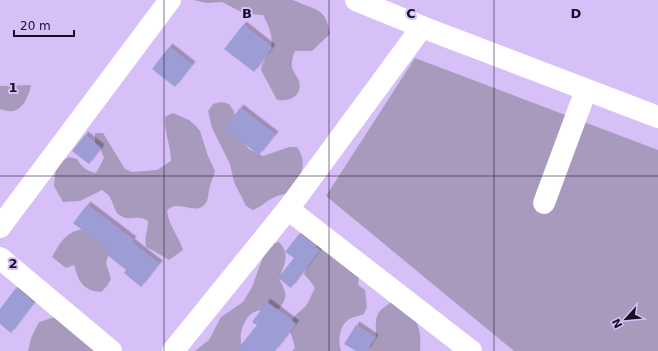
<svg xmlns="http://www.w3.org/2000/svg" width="658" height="351" font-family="'DejaVu Sans',sans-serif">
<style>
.green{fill:#a89abc}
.building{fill:#9c9dd5;filter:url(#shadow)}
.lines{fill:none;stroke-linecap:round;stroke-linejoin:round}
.minor{stroke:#fff;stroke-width:22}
.grid{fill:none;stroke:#190d26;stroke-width:1;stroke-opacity:0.55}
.grid-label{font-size:13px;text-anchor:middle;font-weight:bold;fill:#190d26;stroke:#d7c0f7;stroke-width:4;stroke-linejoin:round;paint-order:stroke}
</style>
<defs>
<filter id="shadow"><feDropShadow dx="3.5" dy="-3.5" stdDeviation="0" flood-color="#0004"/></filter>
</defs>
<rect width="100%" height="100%" fill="#d7c0f7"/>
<g class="green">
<path d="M194,0h99c20,10 33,6 37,34l-18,17h-17c-2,5 -4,11 -3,16 1,5 5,9 7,14 4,15 -10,21 -22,19l-16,-30c1,-8 6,-13 9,-21 5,-10 -2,-25 -7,-34l-18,-1 -23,-12 -16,1z"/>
<polygon points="415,58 658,150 658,351 514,351 326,196"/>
<path d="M31,85c-2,10 -7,24 -18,26 -4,1 -9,-1 -13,-2v-23z"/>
<path d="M221,102l8,2 5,7 2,16 7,15 6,7 14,7 26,-9h8c9,13 7,25 -2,37 -2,3 -3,6 -6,8 -5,3 -12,3 -18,7 -6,3 -10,8 -18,11l-7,-4 -12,-24 -4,-18 -18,-36 -4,-17 5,-7z"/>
<path d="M173,113l16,7 6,5 5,6 8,25 7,15c-1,5 -4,10 -5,15 -2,5 -1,10 -3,15 -8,14 -20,4 -31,5 -3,0 -6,2 -9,4 1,15 12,26 16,40l-14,10 -15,-9 -8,-4c-2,-11 2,-15 2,-26 -11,-7 -15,0 -25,-4 -9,-3 -9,-14 -14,-21 -2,-3 -5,-4 -7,-6l-22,11 -17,1 -9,-16 2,-18 6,-7 7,-4 8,2c5,8 9,12 19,14l8,-15 -3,-8 -6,-7v-10h8l22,36 7,3 25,-2 14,-9c0,-15 -7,-29 -6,-44z"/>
<path d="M84,229l27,17 -5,17 5,16 -4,7 -6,6c-20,-2 -22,-11 -27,-27l-8,3 -14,-11c8,-14 14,-26 32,-28z"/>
<path d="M279,242c12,12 5,23 0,37 7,13 10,17 0,30 -8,2 -15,0 -22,2 -9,2 -15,14 -16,23 -1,5 1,11 1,16l-1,1h-46l14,-11 12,-23 22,-15 9,-15 13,-36 7,-7z"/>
<path d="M319,244l40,33 -1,8 7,5 2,17 -3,7c-4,2 -12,3 -16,6 -9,7 -10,21 -7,31h-49l3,-3c-1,-7 -5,-14 -5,-19 0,-14 11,-16 18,-26 2,-4 4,-10 7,-15l-5,-7 -6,-7 9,-24z"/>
<path d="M392,302l14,1c11,19 16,25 14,48h-57l13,-13c0,-20 -3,-25 16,-36z"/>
<polygon points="55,317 98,351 28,351 31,338 39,322"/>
</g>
<g class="building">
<polygon points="243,25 272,48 254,72 224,49"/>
<polygon points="169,47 192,65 175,87 152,69"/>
<polygon points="240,108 275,135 259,155 224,128"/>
<polygon points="85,135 101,148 89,164 72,151"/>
<polygon points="87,205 133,240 131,242 159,264 141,287 124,273 126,270 106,254 108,250 73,223"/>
<polygon points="299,234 320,250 291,288 278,278 294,258 285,252"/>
<polygon points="16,288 30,300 29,301 33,304 11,333 0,324 0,309"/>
<polygon points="267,302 296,324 275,351 236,351 257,325 252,322"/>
<polygon points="356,325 375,338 367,351 356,351 344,344"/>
</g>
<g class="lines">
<g class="minor">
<polyline points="356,0 422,27 658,117"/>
<polyline points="544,203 586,90"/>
<polyline points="288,209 471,351"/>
<polyline points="0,227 170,0"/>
<polyline points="0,258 111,351"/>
<polyline points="173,351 288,209 422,27"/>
</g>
</g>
<path class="grid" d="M164,0v351M329,0v351M494,0v351M0,176h658"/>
<g class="grid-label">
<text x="247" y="18">B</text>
<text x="411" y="18">C</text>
<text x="576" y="18">D</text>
<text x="13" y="92">1</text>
<text x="13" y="268">2</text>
</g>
<g transform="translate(626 319) rotate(243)" stroke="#d7c0f7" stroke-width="3" paint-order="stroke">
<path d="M0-3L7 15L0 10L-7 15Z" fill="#190d26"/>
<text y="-6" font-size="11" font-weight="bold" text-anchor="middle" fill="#190d26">N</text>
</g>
<path d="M14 30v6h60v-6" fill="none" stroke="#190d26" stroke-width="2"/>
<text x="20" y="30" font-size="12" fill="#190d26" stroke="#d7c0f7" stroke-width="3" paint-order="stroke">20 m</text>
</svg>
